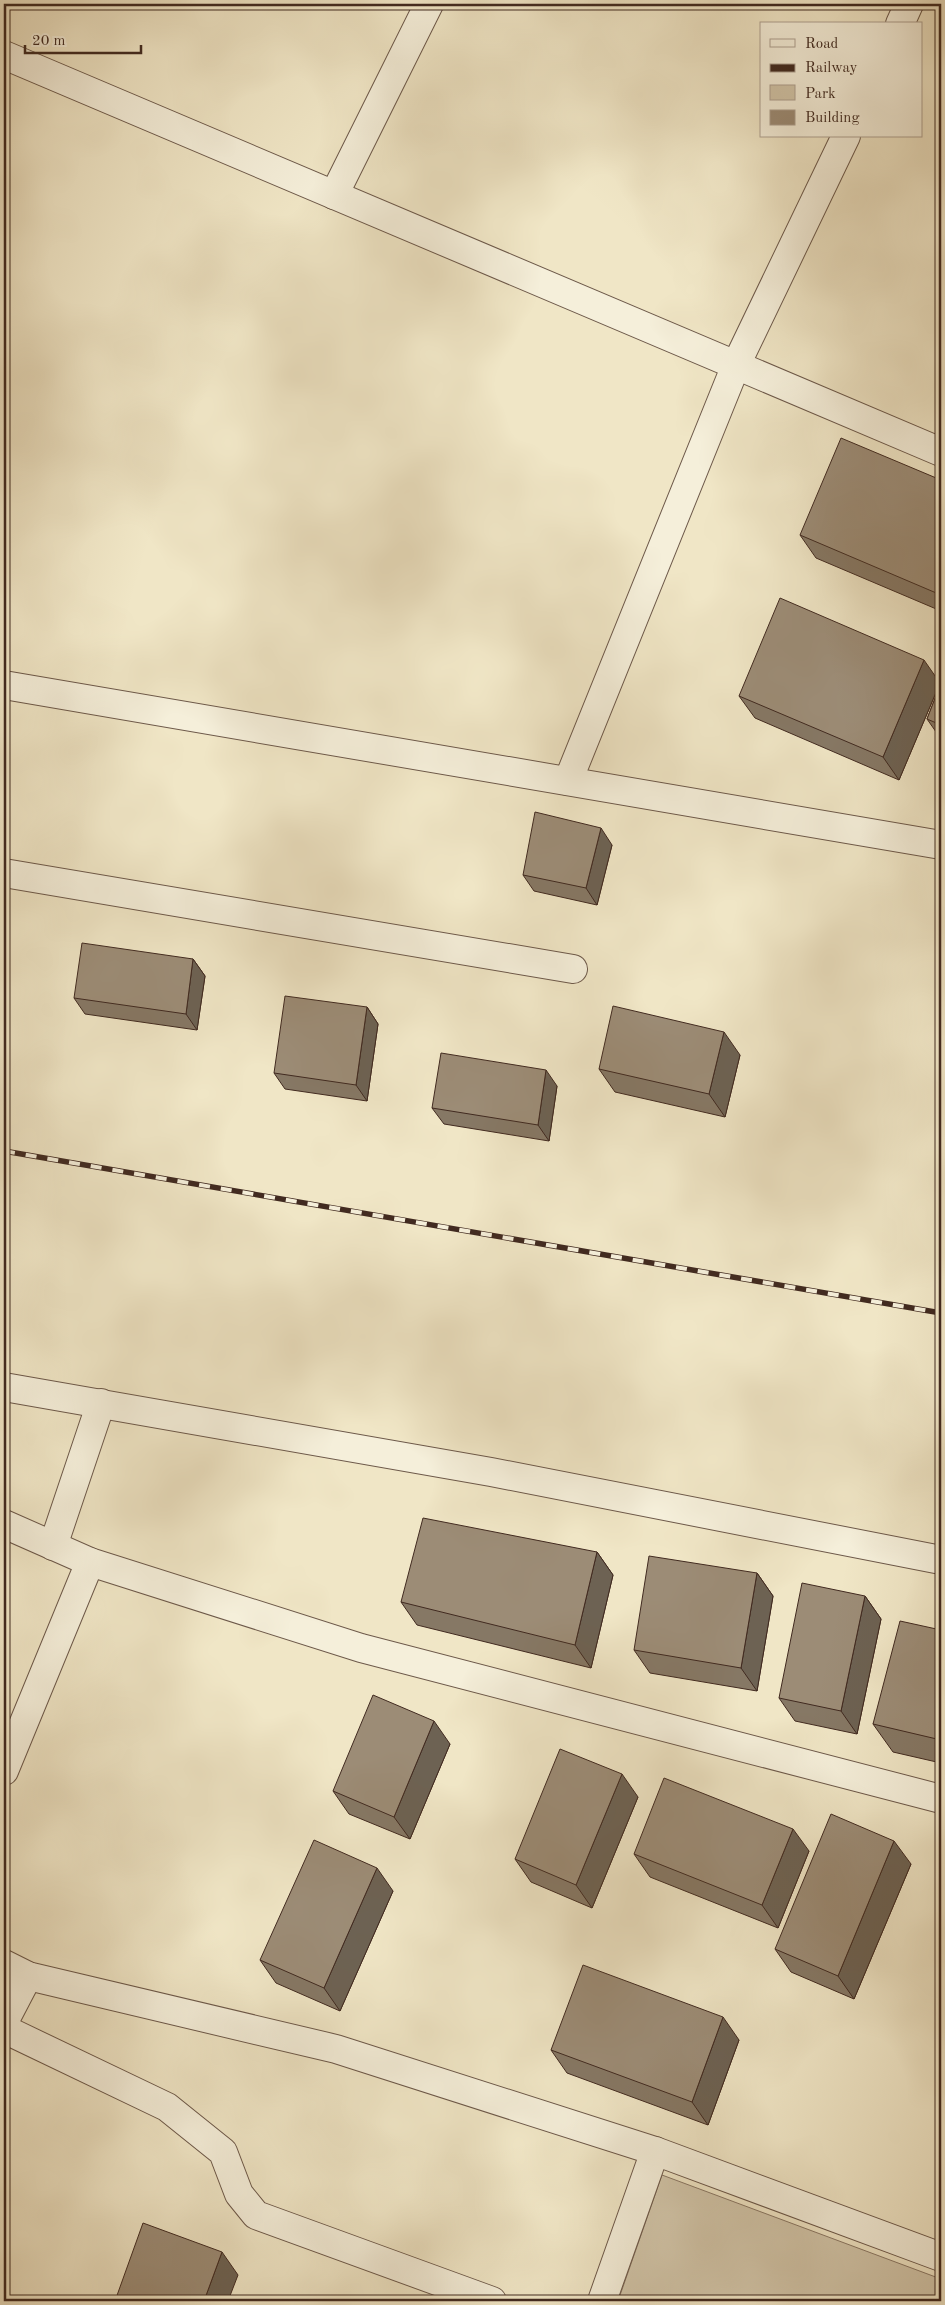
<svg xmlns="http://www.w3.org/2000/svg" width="945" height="2305" font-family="'Old Standard TT',serif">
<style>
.green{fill:#d2c6aa;stroke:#8a7865}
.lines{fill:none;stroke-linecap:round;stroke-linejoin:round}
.minor-casing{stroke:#6d594a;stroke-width:30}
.minor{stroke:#f5efda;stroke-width:28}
.rail-casing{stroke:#412a20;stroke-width:5.5}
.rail{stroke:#f5efda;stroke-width:4;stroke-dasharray:11;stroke-linecap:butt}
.wall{fill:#867865;stroke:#412a20}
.shaded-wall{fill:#6d6253;stroke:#412a20}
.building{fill:#9c8c76;stroke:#412a20}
</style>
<rect width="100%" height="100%" fill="#f0e6c6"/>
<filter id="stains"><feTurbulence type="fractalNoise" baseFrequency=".004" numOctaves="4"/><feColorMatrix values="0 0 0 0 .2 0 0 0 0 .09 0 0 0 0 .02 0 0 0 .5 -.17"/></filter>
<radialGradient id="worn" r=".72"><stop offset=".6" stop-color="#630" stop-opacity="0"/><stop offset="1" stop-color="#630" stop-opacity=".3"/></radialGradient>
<polygon class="green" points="662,2175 941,2279 941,2301 618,2301"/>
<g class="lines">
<defs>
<g id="minor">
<polyline points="900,24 909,4"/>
<polyline points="4,55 941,452"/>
<polyline points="334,195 429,4"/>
<polyline points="4,685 941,845"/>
<polyline points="568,781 736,365 846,136"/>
<polyline points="4,873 573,969"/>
<polyline points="4,1387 491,1472 941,1560"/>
<polyline points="4,1524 90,1562 361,1648 941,1799"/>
<polyline points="53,1546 101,1403"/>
<polyline points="4,1771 90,1562"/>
<polyline points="4,1964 28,1976 336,2049 655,2151 941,2257"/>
<polyline points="4,2022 28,1976"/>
<polyline points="4,2029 167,2107 223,2152 239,2194 256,2215 492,2301"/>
<polyline points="602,2301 655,2151"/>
</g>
</defs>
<use href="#minor" class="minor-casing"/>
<use href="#minor" class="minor"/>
<defs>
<polyline id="rail" points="4,1151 941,1313"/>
</defs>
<use href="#rail" class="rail-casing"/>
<use href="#rail" class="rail"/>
</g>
<g class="wall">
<polygon points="941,480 941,611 816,558 800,535"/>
<polygon points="940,683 899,780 755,718 739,696"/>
<polygon points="941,683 941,739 927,719"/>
<polygon points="612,845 597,905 534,891 523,875"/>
<polygon points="193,959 205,976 197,1030 85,1014 74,998"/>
<polygon points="367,1007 378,1024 367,1101 285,1089 274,1073"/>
<polygon points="740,1055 725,1117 615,1092 599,1069"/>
<polygon points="557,1086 549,1141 444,1124 432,1108"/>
<polygon points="597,1552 613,1575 591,1668 417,1625 401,1602"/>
<polygon points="757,1573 773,1596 757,1691 650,1673 634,1650"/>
<polygon points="865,1596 881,1619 857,1734 795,1721 779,1698"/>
<polygon points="941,1630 941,1763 893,1752 873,1724"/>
<polygon points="450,1744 410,1839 349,1814 333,1791"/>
<polygon points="638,1797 592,1908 531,1882 515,1859"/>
<polygon points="809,1851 778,1928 650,1877 634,1854"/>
<polygon points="911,1864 854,1999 791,1972 775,1949"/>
<polygon points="393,1891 340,2011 276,1983 260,1960"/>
<polygon points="739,2040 708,2125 567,2073 551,2050"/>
</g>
<g class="shaded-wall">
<polygon points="924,660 940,683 899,780 883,757"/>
<polygon points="601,828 612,845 597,905 586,888"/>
<polygon points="193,959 205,976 197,1030 186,1014"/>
<polygon points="367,1007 378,1024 367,1101 356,1085"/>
<polygon points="724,1032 740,1055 725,1117 709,1094"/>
<polygon points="546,1070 557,1086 549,1141 538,1125"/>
<polygon points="597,1552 613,1575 591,1668 575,1645"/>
<polygon points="757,1573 773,1596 757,1691 741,1668"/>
<polygon points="865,1596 881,1619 857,1734 841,1711"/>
<polygon points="434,1721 450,1744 410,1839 394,1817"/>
<polygon points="622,1774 638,1797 592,1908 576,1885"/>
<polygon points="793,1829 809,1851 778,1928 762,1905"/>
<polygon points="894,1841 911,1864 854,1999 838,1976"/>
<polygon points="377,1868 393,1891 340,2011 324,1988"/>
<polygon points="723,2017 739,2040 708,2125 692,2102"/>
<polygon points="222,2252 238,2275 228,2301 204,2301"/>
</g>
<g class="building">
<polygon points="841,438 941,480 941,595 800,535"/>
<polygon points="780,598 924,660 883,757 739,696"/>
<polygon points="941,683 941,725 927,719"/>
<polygon points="535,812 601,828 586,888 523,875"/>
<polygon points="82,943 193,959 186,1014 74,998"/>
<polygon points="285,996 367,1007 356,1085 274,1073"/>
<polygon points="613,1006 724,1032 709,1094 599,1069"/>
<polygon points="441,1053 546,1070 538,1125 432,1108"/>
<polygon points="423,1518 597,1552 575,1645 401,1602"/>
<polygon points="649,1556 757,1573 741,1668 634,1650"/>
<polygon points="802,1583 865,1596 841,1711 779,1698"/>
<polygon points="900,1621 941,1630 941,1740 873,1724"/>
<polygon points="373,1695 434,1721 394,1817 333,1791"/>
<polygon points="560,1749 622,1774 576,1885 515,1859"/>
<polygon points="664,1778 793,1829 762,1905 634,1854"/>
<polygon points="831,1814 894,1841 838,1976 775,1949"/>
<polygon points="314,1840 377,1868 324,1988 260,1960"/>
<polygon points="583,1965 723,2017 692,2102 551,2050"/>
<polygon points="143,2223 222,2252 204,2301 115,2301"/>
</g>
<rect width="945" height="2305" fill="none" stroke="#f0e6c6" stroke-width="20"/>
<rect x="5" y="5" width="935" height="2295" fill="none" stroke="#412a20" stroke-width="2.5"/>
<rect x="10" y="10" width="925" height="2285" fill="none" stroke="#412a20"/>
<rect x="760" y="22" width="162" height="115" fill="#f5efda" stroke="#ada090"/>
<rect x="770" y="39" width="25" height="8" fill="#f5efda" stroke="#ada090"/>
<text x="805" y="48" font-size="15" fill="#412a20">Road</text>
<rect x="770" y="64" width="25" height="8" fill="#412a20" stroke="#ada090"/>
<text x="805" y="72" font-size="15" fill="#412a20">Railway</text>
<rect x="770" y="85" width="25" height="15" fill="#d2c6aa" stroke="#ada090"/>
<text x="805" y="98" font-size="15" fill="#412a20">Park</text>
<rect x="770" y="110" width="25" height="15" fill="#9c8c76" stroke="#ada090"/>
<text x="805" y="122" font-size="15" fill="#412a20">Building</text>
<path d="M25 45v8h116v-8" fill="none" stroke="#412a20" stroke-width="2.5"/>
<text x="32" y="45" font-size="15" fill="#412a20" stroke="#f5efda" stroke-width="4" paint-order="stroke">20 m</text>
<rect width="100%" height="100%" filter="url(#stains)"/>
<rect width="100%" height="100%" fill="url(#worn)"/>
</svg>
